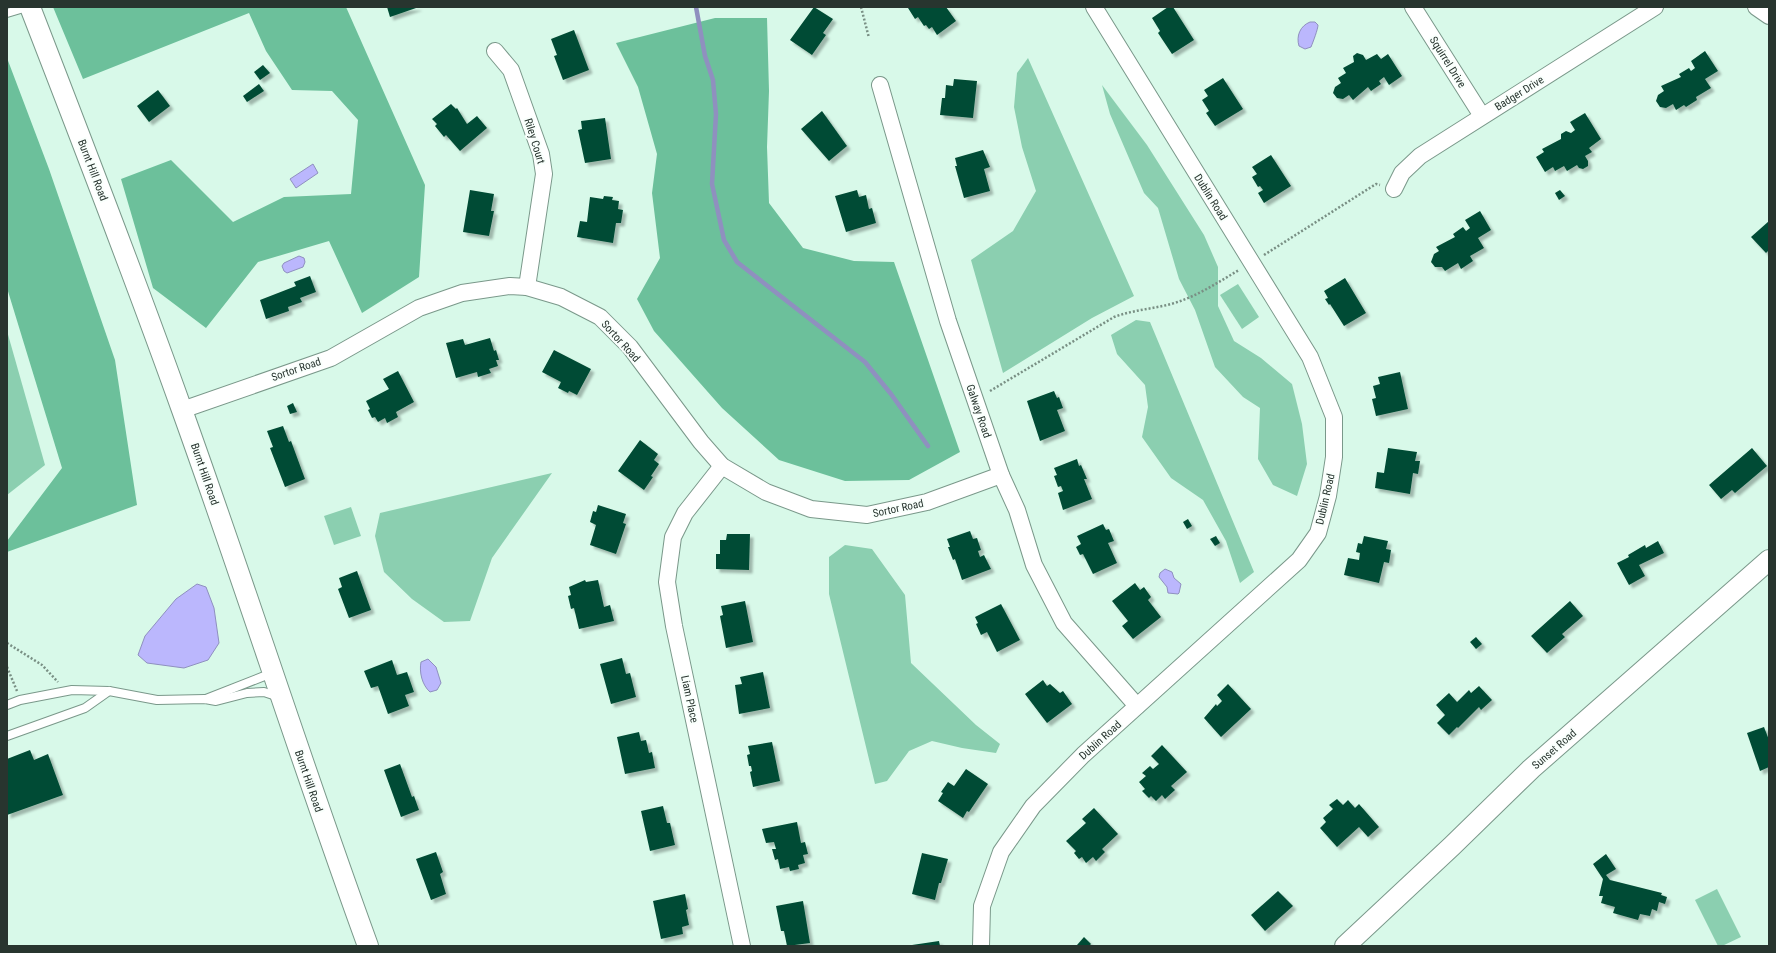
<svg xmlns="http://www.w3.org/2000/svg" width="1776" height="953" font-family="'Roboto Condensed',sans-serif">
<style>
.green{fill:#8bcfb0}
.forest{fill:#6cc09b}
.water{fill:#bbb7fd;stroke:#8f90bf}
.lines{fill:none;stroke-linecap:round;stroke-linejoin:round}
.stream{stroke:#8f90bf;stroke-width:4.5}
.building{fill:#004c34;filter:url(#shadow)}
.service-casing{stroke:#7a988a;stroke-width:10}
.minor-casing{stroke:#7a988a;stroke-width:18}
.tertiary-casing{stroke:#7a988a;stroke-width:22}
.path{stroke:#798f84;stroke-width:2.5;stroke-dasharray:2 2;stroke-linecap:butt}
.service{stroke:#fff;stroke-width:8}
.minor{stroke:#fff;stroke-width:16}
.tertiary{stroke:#fff;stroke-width:20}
.labels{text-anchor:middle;stroke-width:4;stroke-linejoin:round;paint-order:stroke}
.street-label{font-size:11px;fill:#28352f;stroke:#f9fffc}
</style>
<defs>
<filter id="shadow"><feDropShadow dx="3.5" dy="3.5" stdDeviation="1" flood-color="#0004"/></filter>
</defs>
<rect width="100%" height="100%" fill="#d8f9e9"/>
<g class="green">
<polygon points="1028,58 1134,296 1092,318 1003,373 971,260 1013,231 1036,191 1022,147 1014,107 1017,73"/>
<polygon points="1102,85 1147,145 1204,235 1218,267 1218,306 1234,341 1261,358 1292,384 1302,424 1307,464 1297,496 1273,485 1258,459 1260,408 1243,397 1215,367 1195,310 1179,279 1158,208 1144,193 1110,114"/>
<polygon points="1238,284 1259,317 1242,329 1220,295"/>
<polygon points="1136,320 1150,322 1254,572 1240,583 1226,541 1203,500 1171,478 1142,437 1148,407 1145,385 1117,354 1111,335"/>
<polygon points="7,331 45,465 7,495"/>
<polygon points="552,473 492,558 470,621 444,622 412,599 384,572 375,536 380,513"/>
<polygon points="351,507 361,536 334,545 324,516"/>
<polygon points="845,545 872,549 905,595 911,663 976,725 1000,744 996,753 962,748 932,741 909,751 887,781 875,784 829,594 829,557"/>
<polygon points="1717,889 1741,937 1722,946 1718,946 1695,900"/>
</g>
<g class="forest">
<polygon points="53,7 346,7 425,185 419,277 362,313 329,241 258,262 206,328 153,288 121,179 171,160 233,222 284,197 351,194 358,120 332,91 292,90 266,51 249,13 83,79"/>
<polygon points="715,18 767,18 769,91 767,147 769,203 803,248 854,261 894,262 960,452 909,480 845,481 779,460 722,408 654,331 637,299 660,258 652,193 657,154 638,87 616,43"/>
<polygon points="7,58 49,169 115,360 137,505 7,552 7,541 62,468 7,288"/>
</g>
<g class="water">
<path d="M1310,22h5l3,3c0,4 -5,17 -7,22l-6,2 -6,-3c-3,-10 1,-20 11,-24z"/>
<polygon points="313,164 318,173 296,188 290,179"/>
<polygon points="299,256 304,258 305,262 303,267 287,273 284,271 282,266 284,263"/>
<polygon points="1165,569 1172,572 1174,578 1181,584 1179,593 1178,594 1168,593 1167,587 1159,577 1160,573"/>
<polygon points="197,584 206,587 214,608 219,643 208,660 184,668 147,663 138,655 145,636 176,599"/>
<path d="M428,659l8,8 5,16 -4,7 -7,2c-8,-7 -11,-20 -9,-30z"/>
</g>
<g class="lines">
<polyline class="stream" points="696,7 705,56 713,80 716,114 712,184 724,240 737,262 865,362 891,394 928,446"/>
</g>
<g class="building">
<polygon points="387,7 419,7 390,17"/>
<polygon points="814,7 833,19 823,33 826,35 812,55 790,40"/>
<polygon points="910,7 946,7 956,21 937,35 932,27 929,29 926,25 924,26 918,17 915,19 908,8"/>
<polygon points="1168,7 1173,7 1194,40 1172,54 1158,33 1160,31 1152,18"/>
<polygon points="574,30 589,70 563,80 554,56 557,55 551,39"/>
<polygon points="1705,51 1718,71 1705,79 1711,88 1696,97 1697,100 1686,107 1684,105 1676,110 1673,104 1666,108 1660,107 1656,101 1658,95 1664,91 1661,86 1681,77 1679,74 1689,68 1691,71 1695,68 1691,61"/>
<polygon points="1357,53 1363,55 1366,60 1377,54 1381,59 1388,54 1402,76 1389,85 1384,77 1379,81 1381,84 1371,91 1368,87 1353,100 1349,95 1343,99 1337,98 1333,93 1335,87 1341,83 1338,78 1346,73 1343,68 1354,62 1353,56"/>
<polygon points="263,65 270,73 260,80 254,72"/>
<polygon points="1223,78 1243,109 1215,126 1206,113 1209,111 1202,100 1208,96 1204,90"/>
<polygon points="954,79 977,81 973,118 940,115 942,98 945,98 946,85 953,86"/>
<polygon points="259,84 264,91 247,102 243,96"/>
<polygon points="158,90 170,106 149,122 137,106"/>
<polygon points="451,104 456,109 457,108 467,124 477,116 487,128 460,151 446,135 444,137 435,126 437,124 432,119"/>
<polygon points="822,111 847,146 829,161 801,129"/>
<polygon points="1585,113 1601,139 1589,148 1592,152 1585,156 1588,161 1588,166 1583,169 1579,168 1577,165 1567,171 1564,166 1555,171 1553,167 1545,172 1536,157 1544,152 1542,149 1561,139 1561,134 1566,131 1571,133 1575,130 1570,122"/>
<polygon points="605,118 611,159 585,163 578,130 582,129 581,121"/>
<polygon points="983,150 990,167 984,169 990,191 964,198 955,166 957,166 955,158"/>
<polygon points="1271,155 1291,186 1264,203 1258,193 1263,190 1260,186 1258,187 1252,177 1257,174 1252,167"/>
<polygon points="470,190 494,194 491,211 494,211 489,236 463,232"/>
<polygon points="857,190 859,197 866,195 869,209 872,208 876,223 846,232 835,196"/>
<polygon points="1560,190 1565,196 1559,200 1555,193"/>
<polygon points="604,196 613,197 612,200 619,201 618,209 623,210 621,223 616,223 613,243 577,237 580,221 587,222 590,197 603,199"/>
<polygon points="1480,211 1491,230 1478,238 1484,248 1470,256 1473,261 1461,269 1458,263 1445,271 1442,267 1435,267 1431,262 1434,254 1439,251 1436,247 1455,237 1453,234 1463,227 1466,231 1470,228 1465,220"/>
<polygon points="1769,221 1769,250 1766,253 1751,237"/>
<polygon points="310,276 316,292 300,298 302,302 288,307 289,311 266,319 260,300 296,286 294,282"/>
<polygon points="1345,278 1366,313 1344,326 1330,304 1329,305 1325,299 1328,298 1324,291"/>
<polygon points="490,338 494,351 496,350 499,360 496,360 498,366 489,369 491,373 478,377 477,372 456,378 446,343 463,339 465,345"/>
<polygon points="554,350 591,369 577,395 569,391 568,393 558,388 561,382 542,372"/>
<polygon points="398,371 414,402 396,412 398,417 387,423 385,418 378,422 375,417 372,418 368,410 370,409 366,401 389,389 383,379"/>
<polygon points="1400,372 1408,409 1376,416 1372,399 1376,398 1373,386 1380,384 1378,377"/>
<polygon points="1054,391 1057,398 1059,397 1063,408 1057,410 1065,431 1040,441 1027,401"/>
<polygon points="293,403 297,412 290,414 287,406"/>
<polygon points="283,426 289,442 291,441 305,479 285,487 270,448 273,447 267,431"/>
<polygon points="640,440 658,454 654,460 659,464 651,476 653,477 644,490 618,471"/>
<polygon points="1388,448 1417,452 1415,461 1420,461 1418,474 1413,473 1410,494 1375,488 1377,472 1384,473"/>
<polygon points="1752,448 1767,466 1735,493 1732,490 1721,499 1709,485"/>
<polygon points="1077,459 1079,466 1081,465 1087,479 1084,479 1092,499 1063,510 1058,493 1063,491 1061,486 1058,487 1054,476 1057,475 1054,468"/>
<polygon points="598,505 626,514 623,523 626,524 616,554 590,545 596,525 590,522 593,511 596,512"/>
<polygon points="1188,519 1192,526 1187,529 1183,522"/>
<polygon points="1103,524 1106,530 1109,529 1114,541 1108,543 1117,563 1093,574 1083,554 1080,555 1076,547 1081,544 1077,536"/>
<polygon points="970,531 973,539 977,538 981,550 978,551 980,557 984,555 991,569 962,580 955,559 953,560 948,547 950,547 947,539"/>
<polygon points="727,534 750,534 749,570 716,569 716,554 720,554 720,540 726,540"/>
<polygon points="1216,536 1220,543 1215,546 1210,539"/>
<polygon points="1364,536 1388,541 1386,549 1391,550 1389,563 1384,562 1379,583 1344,575 1348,558 1359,560 1360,553 1356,552 1358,543 1362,544"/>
<polygon points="1658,541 1664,553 1639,565 1645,576 1629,585 1617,563 1629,557 1628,555 1645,545 1646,548"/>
<polygon points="357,571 371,610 349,618 338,589 342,587 339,578"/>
<polygon points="585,580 586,582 598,580 604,607 610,605 614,621 579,629 574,608 571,609 568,596 571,595 569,587"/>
<polygon points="1135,583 1140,590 1144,587 1151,597 1148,600 1161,617 1133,639 1122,626 1128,621 1112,601"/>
<polygon points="745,601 753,642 726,648 720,616 723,615 721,606"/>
<polygon points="1570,601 1583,616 1562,634 1565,637 1547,653 1531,636"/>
<polygon points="1001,604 1020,640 997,652 987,632 981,635 976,624 978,623 975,617"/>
<polygon points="1476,637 1482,644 1476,649 1470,642"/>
<polygon points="622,658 626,674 630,673 636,697 611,704 600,664"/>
<polygon points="392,660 397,675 407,672 414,692 405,695 409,706 388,714 378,686 371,688 364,671"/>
<polygon points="763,672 770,708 739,714 735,685 742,684 740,677"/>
<polygon points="1043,680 1047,686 1050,684 1060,693 1063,691 1072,704 1047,723 1025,694"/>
<polygon points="1228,684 1251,709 1221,737 1204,718 1216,704 1217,706 1222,701 1217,695"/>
<polygon points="1479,686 1492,700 1481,710 1479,707 1458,728 1457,727 1449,735 1437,723 1445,715 1436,705 1449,693 1457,702 1469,690 1471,693"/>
<polygon points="1764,727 1769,740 1769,767 1760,771 1747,733"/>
<polygon points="639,732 641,741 646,740 649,753 652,752 655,768 625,774 617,737"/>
<polygon points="772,742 780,781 753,787 750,772 752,771 751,766 749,766 747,755 750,754 748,746"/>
<polygon points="1162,745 1187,772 1171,786 1175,790 1165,799 1162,795 1156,801 1151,796 1149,798 1142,791 1145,789 1139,782 1146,776 1142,773 1150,766 1153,769 1159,764 1151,756"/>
<polygon points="30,750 34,760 48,754 63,795 7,815 7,759"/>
<polygon points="400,764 412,797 414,796 419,810 401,817 384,770"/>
<polygon points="966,769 988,784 969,812 967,811 963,818 938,801 943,793 941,792 948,782 954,786"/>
<polygon points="1337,799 1343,805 1348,800 1355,808 1359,804 1379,827 1368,837 1359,827 1337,847 1320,828 1326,822 1323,818 1333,809 1329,805"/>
<polygon points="663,806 667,823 670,823 675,845 650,851 641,811"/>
<polygon points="1094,808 1118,834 1102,849 1105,852 1096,861 1093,857 1086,863 1082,857 1079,859 1074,853 1076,851 1066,841 1086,823 1082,819"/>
<polygon points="797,822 801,843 805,842 808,854 803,855 805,863 798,865 799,869 790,871 789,867 780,869 778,859 775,860 772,849 776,849 774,842 766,843 762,829"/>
<polygon points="436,852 443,872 440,874 446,894 431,900 416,859"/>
<polygon points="922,853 948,859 941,883 939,883 935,900 912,894"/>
<polygon points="1606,854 1616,869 1606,875 1610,880 1662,893 1661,895 1667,897 1665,904 1659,902 1657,911 1652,909 1650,916 1640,914 1638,920 1613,913 1615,907 1601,903 1603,896 1599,896 1603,879 1593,864"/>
<polygon points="1278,891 1293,906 1265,931 1251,915"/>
<polygon points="685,894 688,909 686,910 689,925 682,927 683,934 661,939 653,901"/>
<polygon points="803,901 810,943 787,946 784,931 781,931 776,906"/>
<polygon points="1084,937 1091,944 1089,946 1078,946 1077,945"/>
<polygon points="939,941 940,946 912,946 912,945"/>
</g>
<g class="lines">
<defs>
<g id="service">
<polyline points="7,13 27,7"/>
<polyline points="206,699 272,673"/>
<polyline points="7,705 20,700 72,690 109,691 157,700 205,699 216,701 247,693 264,692 279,697"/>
<polyline points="7,736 85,708 109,691"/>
</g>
<g id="minor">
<polyline points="1413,7 1482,116"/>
<polyline points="1756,7 1769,16"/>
<polyline points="495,51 511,70 541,154 544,174 527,287"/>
<polyline points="880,85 948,321 1001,475 1017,510 1034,565 1064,623 1137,706"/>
<polyline points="1394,189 1402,173 1420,156 1655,7"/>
<polyline points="182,410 331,358 419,308 462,293 510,286 527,287 561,297 600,317 630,347 701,442 722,466 766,492 811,509 867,515 927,502 1001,475"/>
<polyline points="722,466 685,513 673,537 667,582 674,626 742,946"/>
<polyline points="981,946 982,906 1001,852 1033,806 1083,755 1299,560 1318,533 1328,496 1334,457 1334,417 1310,357 1094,7"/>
</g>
<g id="tertiary">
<path d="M30,7c52,134 104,268 152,403 64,178 121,358 186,536"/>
<polyline points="1345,946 1452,846 1531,769 1769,560"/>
</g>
</defs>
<use href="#service" class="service-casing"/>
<use href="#minor" class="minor-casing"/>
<use href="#tertiary" class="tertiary-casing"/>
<g class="path">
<polyline points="861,7 869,38"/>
<polyline points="1264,255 1376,184 1380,185"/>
<path d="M990,391l124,-74c19,-7 38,-8 57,-13 25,-7 46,-21 68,-34"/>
<polyline points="7,643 42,665 58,682"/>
<polyline points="7,667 17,691"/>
</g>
<use href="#service" class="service"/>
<use href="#minor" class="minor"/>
<use href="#tertiary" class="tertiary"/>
</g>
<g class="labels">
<g class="street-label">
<text transform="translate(1448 62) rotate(58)" y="4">Squirrel Drive</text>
<text transform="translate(1519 93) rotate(-32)" y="4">Badger Drive</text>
<text transform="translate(535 141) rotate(73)" y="4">Riley Court</text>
<text transform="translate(93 170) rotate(69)" y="4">Burnt Hill Road</text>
<text transform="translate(1211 197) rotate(58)" y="4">Dublin Road</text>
<text transform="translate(621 341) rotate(48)" y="4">Sortor Road</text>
<text transform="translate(296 369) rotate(-19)" y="4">Sortor Road</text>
<text transform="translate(979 411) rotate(71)" y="4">Galway Road</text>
<text transform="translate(205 474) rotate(71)" y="4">Burnt Hill Road</text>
<text transform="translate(1325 499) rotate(-77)" y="4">Dublin Road</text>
<text transform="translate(898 508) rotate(-12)" y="4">Sortor Road</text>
<text transform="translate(690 699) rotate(78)" y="4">Liam Place</text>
<text transform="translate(1100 740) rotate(-42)" y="4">Dublin Road</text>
<text transform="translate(1554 749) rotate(-41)" y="4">Sunset Road</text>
<text transform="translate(309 781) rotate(71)" y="4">Burnt Hill Road</text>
</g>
</g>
<rect width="1776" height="953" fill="none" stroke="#28352f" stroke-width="16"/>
</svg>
